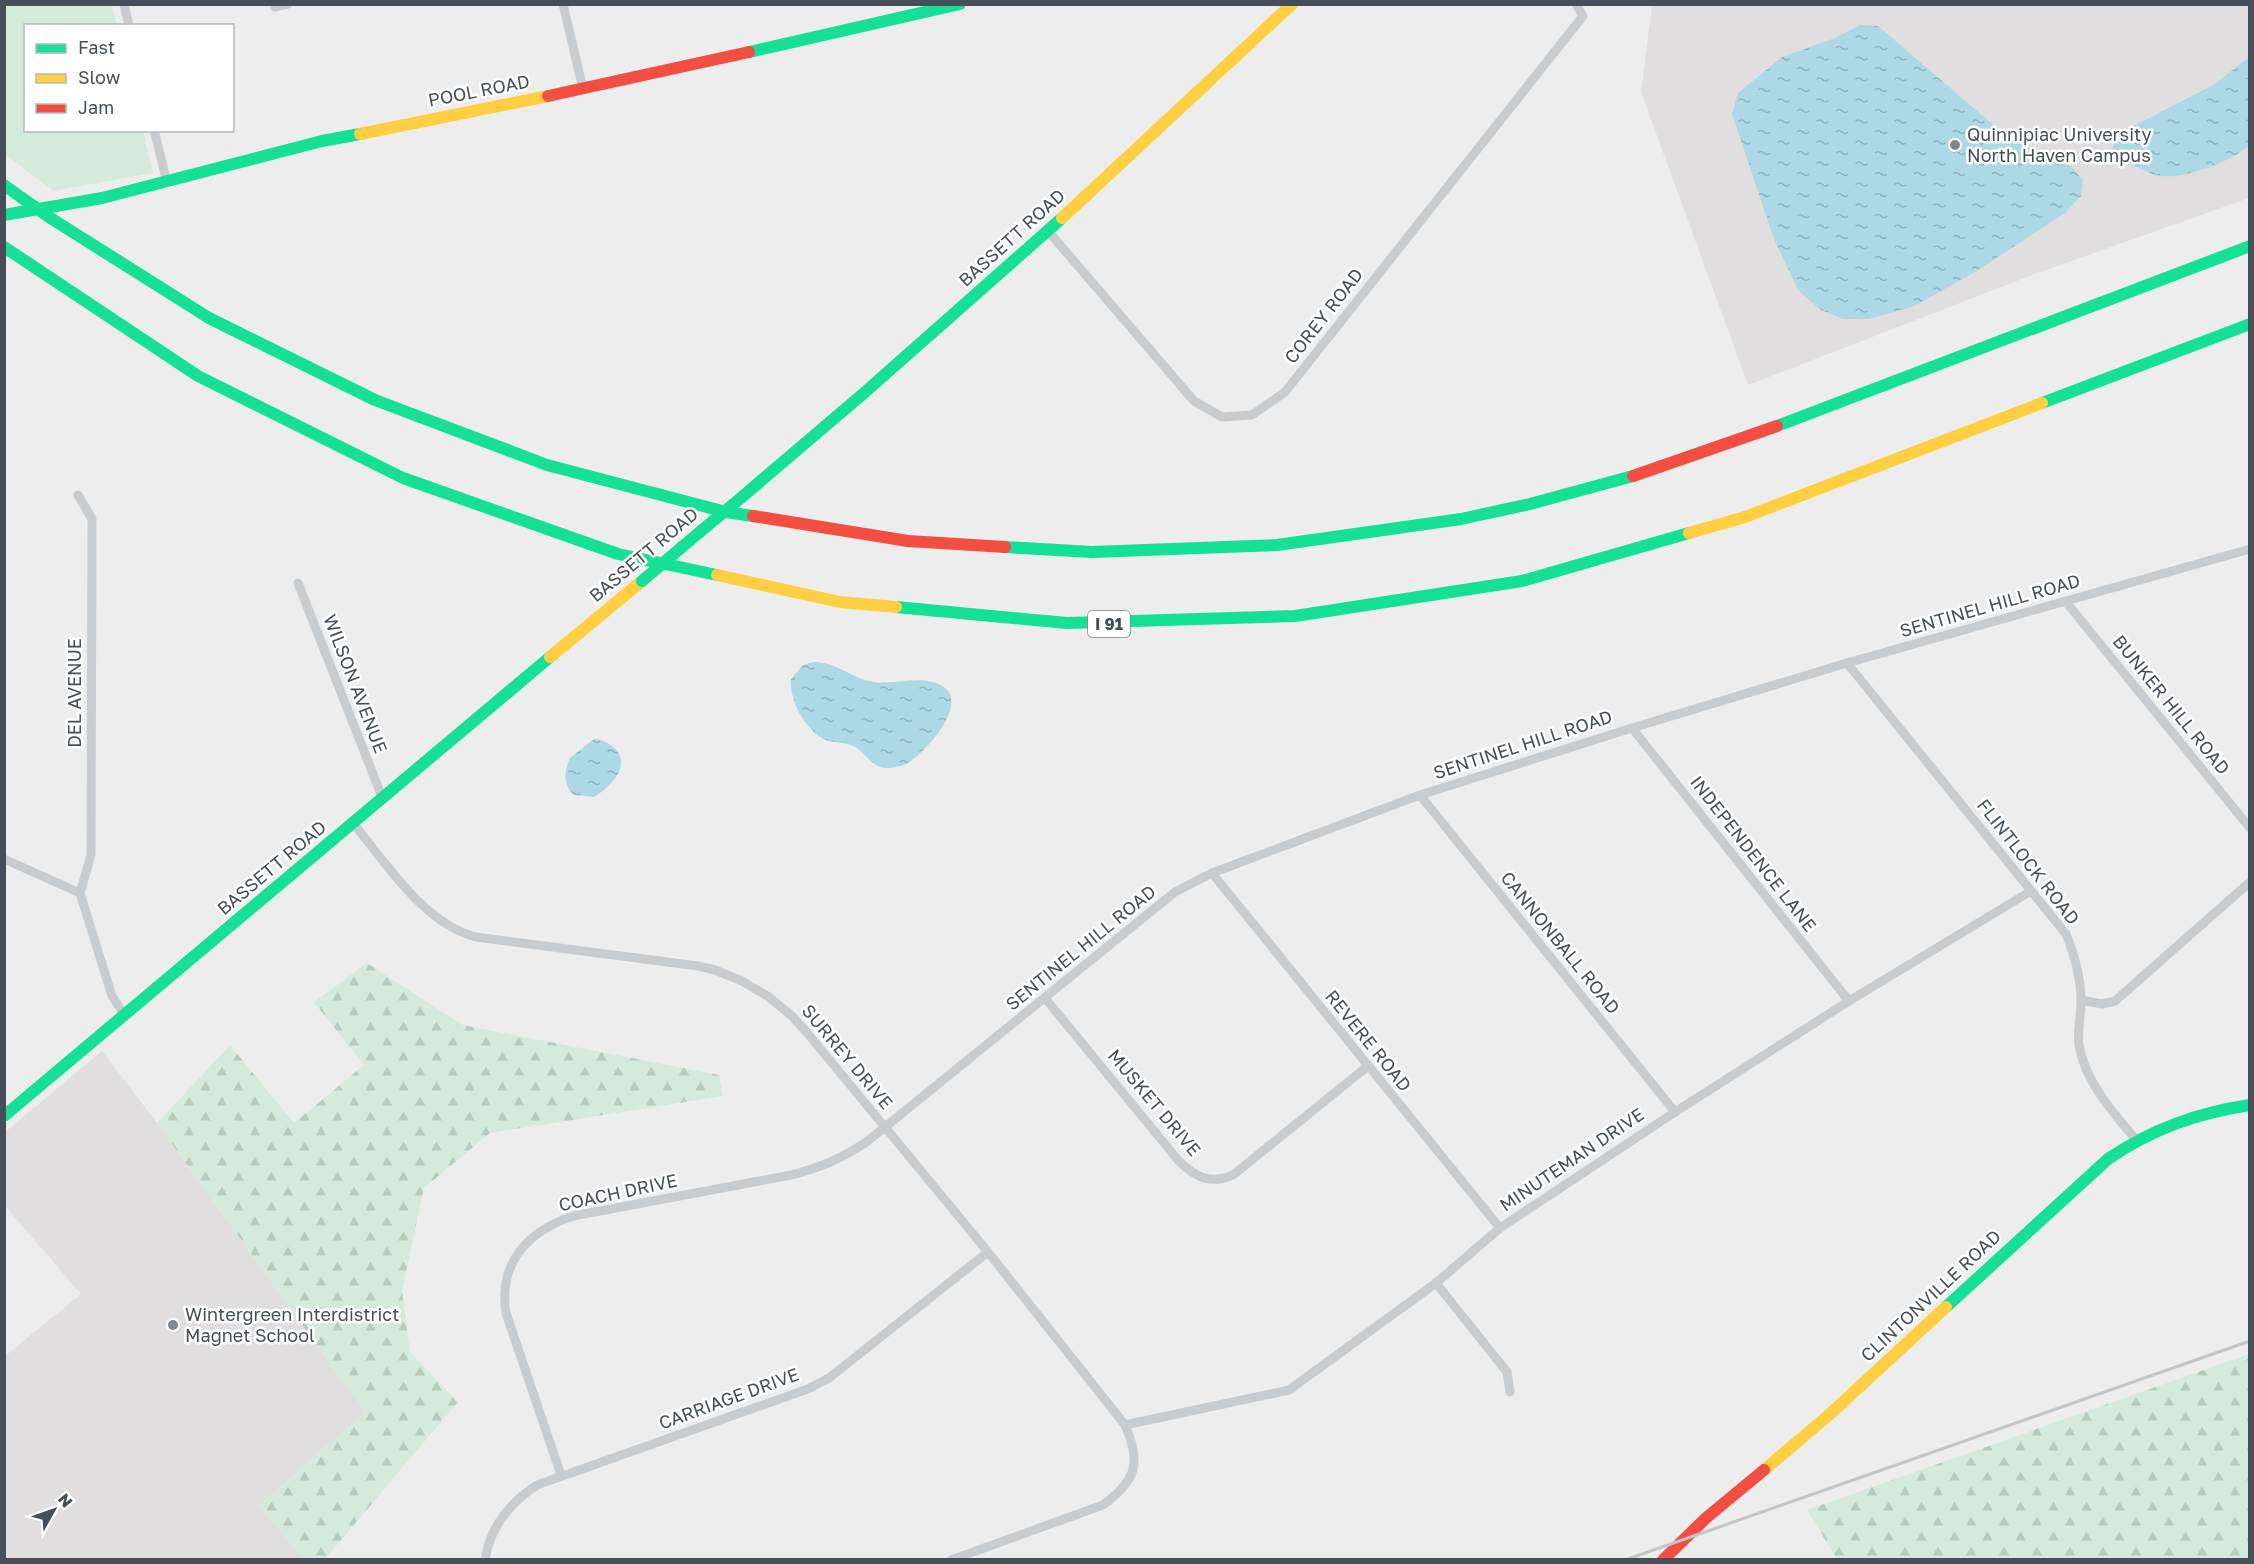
<svg xmlns="http://www.w3.org/2000/svg" width="2254" height="1564" font-family="'Golos Text',sans-serif">
<style>
.education{fill:#e0dede}
.green{fill:#d4ebdc}
.forest{fill:url(#forest-firs)}
.water{fill:url(#water-ripples)}
.lines{fill:none;stroke-linecap:round;stroke-linejoin:round}
.street{stroke:#c9ccce;stroke-width:9}
.fast{stroke:#16e098;stroke-width:12}
.slow{stroke:#ffcf43;stroke-width:12}
.jam{stroke:#f24e42;stroke-width:12}
.rail{stroke:#c4c5c7;stroke-width:3}
.fast-bridge{stroke:#16e098;stroke-width:12}
.poi-dot{fill:#81868c;stroke:#fff;stroke-width:2}
.labels{text-anchor:middle;stroke-width:5;stroke-linejoin:round;paint-order:stroke}
.shield{fill:#fff;stroke:#7e8489;stroke-width:1.5}
.shield-label{font-size:16px;font-weight:bold;fill:#464f57}
.street-label{font-size:18px;fill:#464f57;stroke:#fff}
.poi-label{font-size:18px;fill:#464f57;stroke:#fff;text-anchor:start}
</style>
<defs>
<pattern id="forest-firs" width="22" height="20" patternUnits="userSpaceOnUse" patternTransform="scale(1.5)"><rect width="22" height="20" fill="#d4ebdc"/><path d="M5 1l3.5 6h-7zM16 11l3.5 6h-7z" fill="#b7cbbf"/></pattern>
<pattern id="water-ripples" width="26" height="14" patternUnits="userSpaceOnUse" patternTransform="scale(1.5)"><rect width="26" height="14" fill="#acd9e5"/><path d="M2 4q2-2 4 0t4 0M15 11q2-2 4 0t4 0" fill="none" stroke="#8eb2bc"/></pattern>
</defs>
<rect width="100%" height="100%" fill="#eeeded"/>
<g class="education">
<polygon points="1652,5 2249,5 2249,198 2032,275 1748,385 1641,92"/>
<polygon points="102,1051 157,1123 365,1412 259,1506 304,1559 5,1560 5,1356 81,1294 5,1206 5,1132"/>
</g>
<polygon class="green" points="4,5 112,5 117,25 26,26 26,130 143,131 153,173 53,191 5,154"/>
<g class="forest">
<polygon points="367,963 463,1025 719,1075 723,1096 490,1133 424,1188 402,1291 410,1352 458,1402 325,1559 304,1559 259,1506 365,1412 157,1123 230,1045 294,1123 364,1065 314,1002"/>
<polygon points="2249,1354 2249,1559 1837,1559 1807,1510"/>
</g>
<g class="water">
<polygon points="1860,25 1878,26 2012,141 2066,161 2083,180 2081,196 2065,213 1975,272 1912,307 1869,319 1843,319 1821,310 1798,290 1774,239 1732,114 1738,93 1782,57 1835,38"/>
<path d="M2249,57v89c-18,15 -63,33 -88,30 -14,-2 -40,-16 -49,-26l6,-16 97,-50z"/>
<path d="M814,662c23,0 38,17 60,20 22,3 48,-8 68,4 29,16 -17,67 -34,77 -5,3 -12,4 -17,5 -20,2 -23,-15 -38,-22 -8,-4 -18,-3 -27,-6 -20,-8 -37,-40 -35,-61l12,-14z"/>
<path d="M594,739c7,0 12,3 18,7 22,17 -1,41 -18,51l-20,-2c-11,-10 -10,-24 -4,-37z"/>
</g>
<g class="lines">
<g class="street">
<polyline points="124,4 129,26"/>
<polyline points="274,4 275,7 288,4"/>
<polyline points="563,4 583,89"/>
<polyline points="154,130 167,182"/>
<polyline points="1048,231 1194,401 1222,417 1252,415 1285,392 1583,16 1576,4"/>
<polyline points="78,495 92,519 91,855 80,893"/>
<polyline points="298,583 382,797"/>
<polyline points="2066,602 2250,828"/>
<path d="M1847,663l219,271c9,22 15,45 15,68 0,14 -4,29 -2,43 6,37 34,67 57,95"/>
<polyline points="1632,728 1849,1001"/>
<polyline points="1420,795 1675,1112"/>
<path d="M353,823c33,40 71,101 123,114l222,29 17,4 27,11 27,16 24,20 16,18 179,217 137,173c17,38 11,56 -22,80l-152,55"/>
<polyline points="4,859 80,893 112,996 124,1014"/>
<polyline points="1212,873 1500,1228"/>
<path d="M1045,998l133,162c17,17 32,25 55,15l135,-109"/>
<polyline points="2081,1000 2102,1004 2115,1001 2250,882"/>
<polyline points="1436,1283 1507,1372 1510,1392"/>
<polyline points="1125,1425 1289,1390 1436,1283 1500,1228 1675,1112 1849,1001 2031,891"/>
<path d="M561,1475l-55,-162c-8,-50 22,-82 67,-97l218,-41c29,-7 53,-17 78,-35l306,-248 37,-19 208,-78 212,-67 215,-65 403,-114"/>
<path d="M485,1560c5,-33 26,-58 52,-75l271,-96 21,-11 159,-126"/>
</g>
<g class="fast">
<polyline points="749,52 960,4"/>
<polyline points="4,185 22,198"/>
<polyline points="4,215 102,198 322,141 360,134"/>
<polyline points="52,219 209,318 375,400 547,465 726,512 753,516"/>
<polyline points="4,247 198,376 403,478 618,554 717,575"/>
<polyline points="2042,403 2250,324"/>
<polyline points="1777,426 2250,246"/>
<polyline points="742,497 864,393 1062,218"/>
<polyline points="682,547 701,531"/>
<polyline points="1005,547 1092,552 1277,545 1461,519 1530,504 1633,476"/>
<polyline points="896,607 1067,623 1295,616 1522,581 1689,533"/>
<polyline points="4,1116 550,657"/>
<path d="M1946,1307l162,-148c44,-30 89,-46 142,-54"/>
</g>
<g class="slow">
<polyline points="360,134 548,96"/>
<polyline points="1062,218 1292,4"/>
<polyline points="1689,533 1745,517 2042,403"/>
<polyline points="717,575 840,602 896,607"/>
<polyline points="550,657 642,581"/>
<polyline points="1764,1470 1830,1414 1946,1307"/>
</g>
<g class="jam">
<polyline points="548,96 749,52"/>
<polyline points="1633,476 1777,426"/>
<polyline points="753,516 908,541 1005,547"/>
<polyline points="1663,1560 1706,1518 1764,1470"/>
</g>
<polyline class="rail" points="1625,1560 2250,1341"/>
<g class="fast-bridge">
<polyline points="22,198 52,219"/>
<polyline points="701,531 742,497"/>
<polyline points="642,581 682,547"/>
</g>
</g>
<g class="poi-dot">
<circle cx="1955" cy="145" r="6"/>
<circle cx="173" cy="1325" r="6"/>
</g>
<g class="labels">
<rect class="shield" x="1088" y="611" width="42" height="26" rx="4.5"/>
<g class="shield-label">
<text x="1109" y="630">I 91</text>
</g>
<g class="street-label">
<text transform="translate(479 91) rotate(-11)" y="6">POOL ROAD</text>
<text transform="translate(1012 238) rotate(-42)" y="6">BASSETT ROAD</text>
<text transform="translate(1324 316) rotate(-52)" y="6">COREY ROAD</text>
<text transform="translate(644 555) rotate(-40)" y="6">BASSETT ROAD</text>
<text transform="translate(1990 606) rotate(-16)" y="6">SENTINEL HILL ROAD</text>
<text transform="translate(355 684) rotate(69)" y="6">WILSON AVENUE</text>
<text transform="translate(75 693) rotate(-90)" y="6">DEL AVENUE</text>
<text transform="translate(2171 705) rotate(51)" y="6">BUNKER HILL ROAD</text>
<text transform="translate(1523 745) rotate(-18)" y="6">SENTINEL HILL ROAD</text>
<text transform="translate(1753 854) rotate(52)" y="6">INDEPENDENCE LANE</text>
<text transform="translate(2028 862) rotate(52)" y="6">FLINTLOCK ROAD</text>
<text transform="translate(272 868) rotate(-40)" y="6">BASSETT ROAD</text>
<text transform="translate(1560 943) rotate(51)" y="6">CANNONBALL ROAD</text>
<text transform="translate(1081 948) rotate(-39)" y="6">SENTINEL HILL ROAD</text>
<text transform="translate(1368 1041) rotate(51)" y="6">REVERE ROAD</text>
<text transform="translate(847 1057) rotate(50)" y="6">SURREY DRIVE</text>
<text transform="translate(1154 1103) rotate(50)" y="6">MUSKET DRIVE</text>
<text transform="translate(1572 1160) rotate(-34)" y="6">MINUTEMAN DRIVE</text>
<text transform="translate(618 1193) rotate(-12)" y="6">COACH DRIVE</text>
<text transform="translate(1931 1296) rotate(-43)" y="6">CLINTONVILLE ROAD</text>
<text transform="translate(729 1399) rotate(-20)" y="6">CARRIAGE DRIVE</text>
</g>
<g class="poi-label">
<text x="1967" y="141">Quinnipiac University<tspan x="1967" dy="21">North Haven Campus</tspan></text>
<text x="185" y="1321">Wintergreen Interdistrict<tspan x="185" dy="21">Magnet School</tspan></text>
</g>
</g>
<rect width="2254" height="1564" fill="none" stroke="#464f57" stroke-width="12"/>
<rect x="24" y="24" width="210" height="108" fill="#ffffff" stroke="#b5b9bc" stroke-width="1.5"/>
<rect x="36" y="44" width="30" height="9" fill="#16e098" stroke="#b5b9bc" stroke-width="1.5"/>
<text x="78" y="54" font-size="18" fill="#464f57">Fast</text>
<rect x="36" y="74" width="30" height="9" fill="#ffcf43" stroke="#b5b9bc" stroke-width="1.5"/>
<text x="78" y="84" font-size="18" fill="#464f57">Slow</text>
<rect x="36" y="104" width="30" height="9" fill="#f24e42" stroke="#b5b9bc" stroke-width="1.5"/>
<text x="78" y="114" font-size="18" fill="#464f57">Jam</text>
<g transform="translate(54 1510) rotate(50)" stroke="#ffffff" stroke-width="4.5" paint-order="stroke">
<path d="M0-4.5L10 22L0 15L-10 22Z" fill="#464f57"/>
<text y="-9" font-size="16" font-weight="bold" text-anchor="middle" fill="#464f57">N</text>
</g>
</svg>
